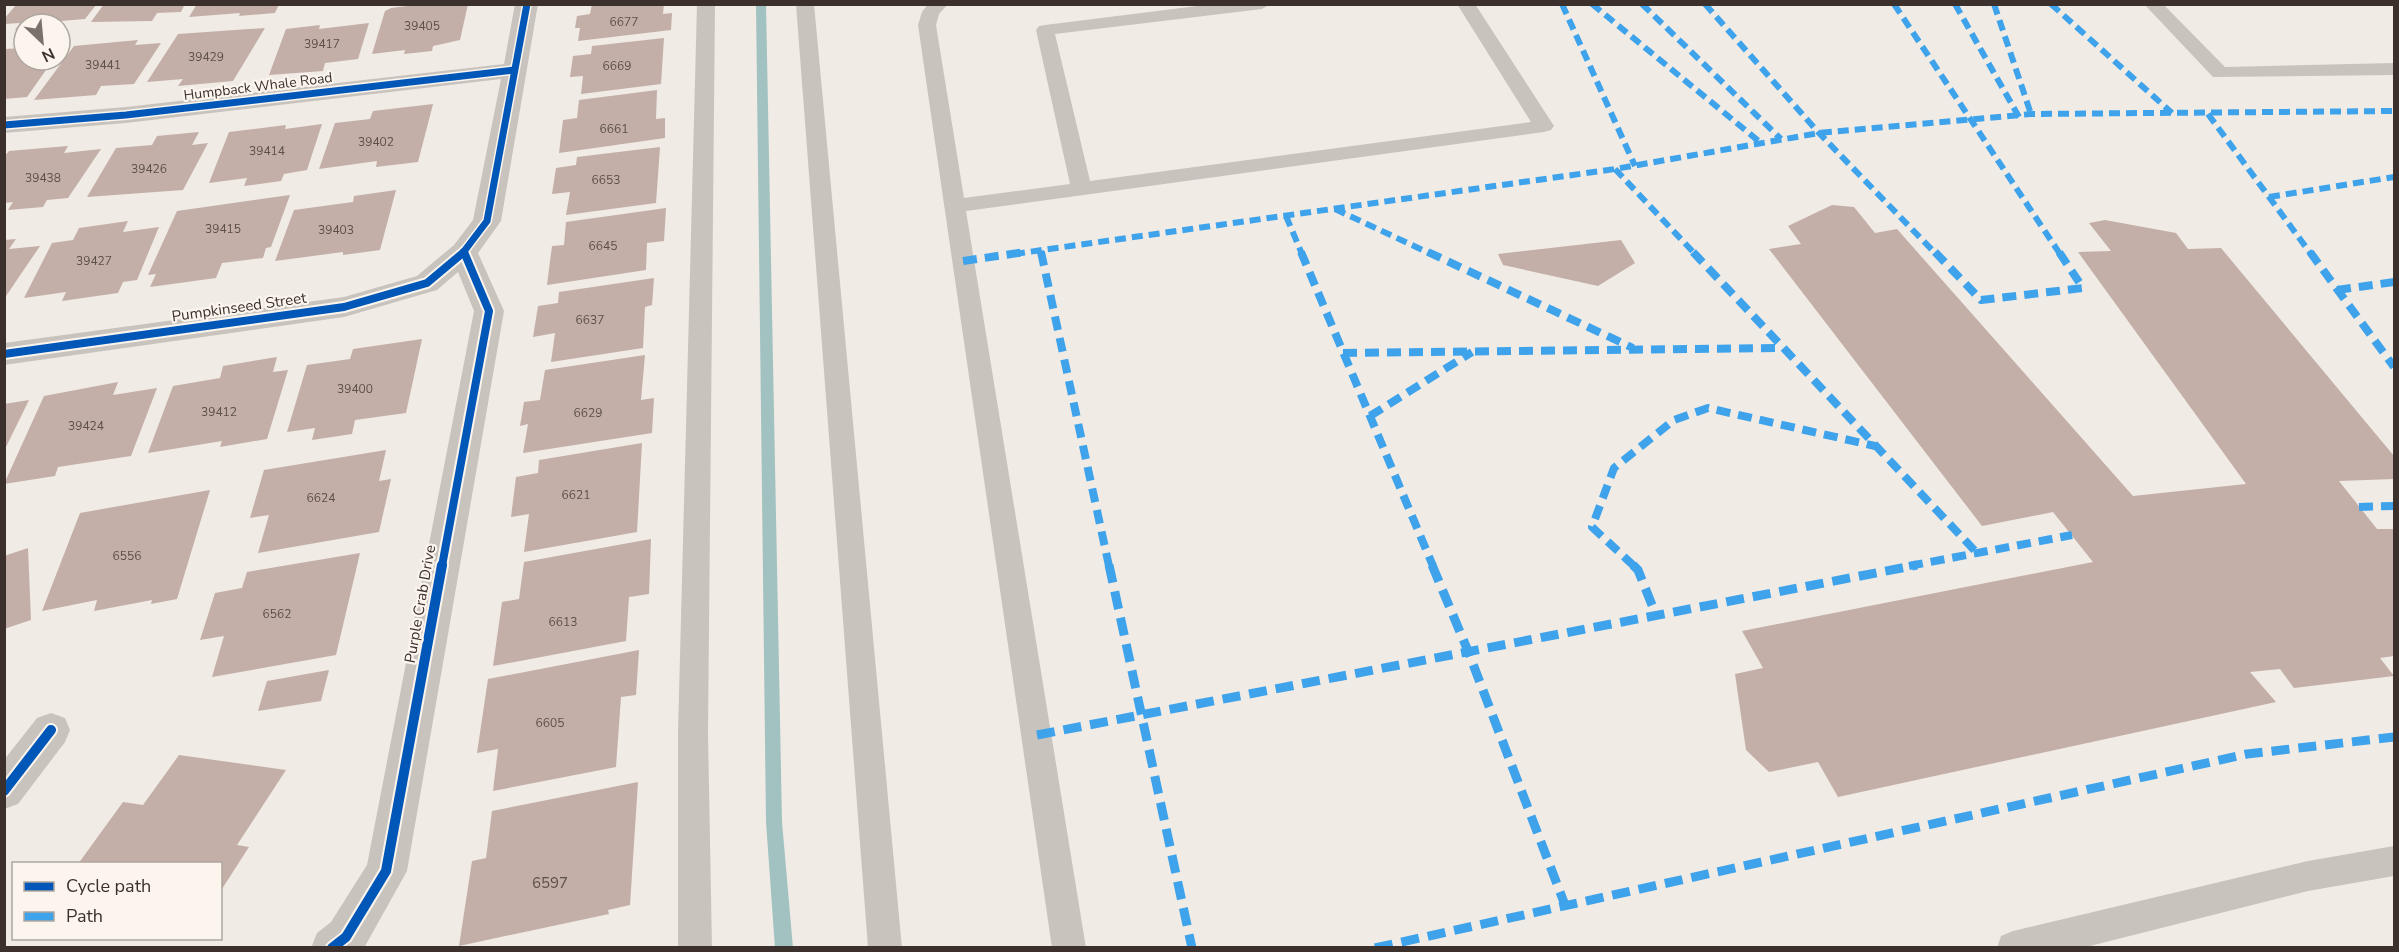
<svg xmlns="http://www.w3.org/2000/svg" width="2399" height="952" font-family="'Nunito Sans',sans-serif">
<style>
.lines{fill:none;stroke-linecap:round;stroke-linejoin:round}
.stream{fill:#a1c2c1;fill-rule:evenodd}
.building{fill:#c3afa7}
.lane{fill:#c9c3be;fill-rule:evenodd}
.street{fill:#c9c3be;fill-rule:evenodd}
.quiet-far2{stroke:#3fa3eb;stroke-width:6;stroke-dasharray:11 6;stroke-linecap:butt}
.quiet-far1{stroke:#3fa3eb;stroke-width:8;stroke-dasharray:14 8;stroke-linecap:butt}
.quiet{stroke:#3fa3eb;stroke-width:9;stroke-dasharray:18 9;stroke-linecap:butt}
.cycleway-far2-casing{stroke:#fbf5ee;stroke-width:10}
.cycleway-far1-casing{stroke:#fbf5ee;stroke-width:12}
.cycleway-casing{stroke:#fbf5ee;stroke-width:14}
.cycleway-far2{stroke:#0057b8;stroke-width:7}
.cycleway-far1{stroke:#0057b8;stroke-width:8}
.cycleway{stroke:#0057b8;stroke-width:10}
.labels{text-anchor:middle;stroke-width:4.5;stroke-linejoin:round;paint-order:stroke}
.number-label{font-size:12px;fill:#5d504a}
.far-street-label{font-size:14px;fill:#3b302b;stroke:#fbf5ee}
.street-label{font-size:15px;fill:#3b302b;stroke:#fbf5ee}
.near-number-label{font-size:15px;fill:#5d504a}
</style>
<rect width="100%" height="100%" fill="#f0ebe5"/>
<g class="lines">
<polygon class="stream" points="756,4 766,4 782,822 793,948 775,948 766,822"/>
</g>
<g class="building">
<polygon points="104,4 185,4 181,12 157,13 152,21 91,22"/>
<polygon points="197,4 279,4 275,13 239,16 240,13 189,17"/>
<polygon points="424,4 468,4 460,40 433,46 432,51 404,54 405,50 372,54 385,11 391,8"/>
<polygon points="592,4 664,4 663,14 672,13 671,30 578,41 580,28 575,28 577,16 590,14"/>
<polygon points="16,5 96,5 85,19 49,22 47,24 24,24 24,29 15,30 20,23 4,24 4,19"/>
<polygon points="369,23 358,59 325,63 323,71 269,75 286,29 320,25 319,29"/>
<polygon points="265,28 233,81 178,86 183,79 147,82 178,34"/>
<polygon points="664,38 661,84 581,94 583,76 570,77 573,56 591,54 592,46"/>
<polygon points="138,40 135,45 161,43 134,84 101,86 96,95 34,100 74,46"/>
<polygon points="24,48 24,60 53,60 27,97 4,99 4,49"/>
<polygon points="657,90 656,119 665,118 665,138 559,153 563,120 577,118 579,100"/>
<polygon points="433,104 418,162 376,167 377,161 319,169 335,123 370,119 373,111"/>
<polygon points="322,124 307,170 284,174 281,181 244,186 247,178 209,183 229,132 286,125 285,129"/>
<polygon points="199,132 192,145 208,143 183,190 87,197 116,148 152,145 157,136"/>
<polygon points="68,146 64,153 101,149 68,198 47,200 43,207 8,210 13,202 4,203 4,157 9,151"/>
<polygon points="660,147 656,203 566,215 570,192 552,194 556,168 576,165 577,157"/>
<polygon points="396,190 380,250 343,255 343,252 275,261 294,210 353,202 354,196"/>
<polygon points="290,195 271,247 266,248 263,258 222,263 216,278 150,287 156,274 148,275 177,211"/>
<polygon points="1832,205 1854,207 1875,233 1897,229 2133,496 2246,484 2078,252 2111,251 2089,223 2105,220 2176,233 2188,249 2221,248 2394,456 2394,479 2339,481 2377,529 2394,529 2394,656 2380,658 2394,676 2294,688 2280,669 2250,672 2276,702 1838,797 1818,762 1769,772 1746,750 1735,674 1763,668 1742,631 2093,562 2053,512 1982,526 1769,249 1801,244 1788,226"/>
<polygon points="666,208 664,241 647,243 646,270 547,285 552,246 564,245 566,222"/>
<polygon points="128,221 123,232 159,227 137,280 123,282 118,293 62,301 66,292 24,298 52,243 73,240 79,228"/>
<polygon points="16,239 9,249 40,246 4,299 4,240"/>
<polygon points="1621,240 1635,263 1598,286 1503,265 1498,254"/>
<polygon points="654,278 652,305 645,307 643,348 551,362 555,333 533,337 538,306 558,303 559,292"/>
<polygon points="422,339 406,413 355,420 352,434 312,440 315,428 287,432 307,365 350,359 353,349"/>
<polygon points="645,355 641,400 654,398 652,433 523,453 528,424 520,426 524,402 540,400 545,370"/>
<polygon points="277,357 273,372 288,370 267,439 220,447 222,441 148,453 173,386 220,378 223,366"/>
<polygon points="118,382 113,395 157,388 131,456 58,467 55,476 4,484 44,396"/>
<polygon points="29,400 4,451 4,404"/>
<polygon points="642,443 637,532 524,552 529,514 511,517 516,477 538,473 539,460"/>
<polygon points="386,450 379,481 391,479 379,532 258,553 269,515 250,518 264,470"/>
<polygon points="210,490 177,599 151,604 152,600 94,611 97,600 42,611 80,513"/>
<polygon points="651,539 649,594 629,597 626,641 493,666 502,602 519,599 524,562"/>
<polygon points="28,548 31,620 4,629 4,556"/>
<polygon points="360,553 336,655 212,677 224,636 200,640 215,593 242,588 247,572"/>
<polygon points="639,650 636,695 621,697 616,767 493,791 498,749 477,753 488,679"/>
<polygon points="329,670 321,701 258,711 267,681"/>
<polygon points="179,755 286,770 237,845 249,847 220,892 220,864 78,864 123,802 143,805"/>
<polygon points="638,782 630,905 608,910 609,914 459,946 472,861 486,858 492,811"/>
</g>
<g class="lines">
<g class="lane">
<polygon points="697,4 715,4 708,733 712,948 678,948 678,733"/>
<polygon points="796,4 814,4 902,948 868,948"/>
<polygon points="928,4 948,4 939,14 936,25 964,198 1070,184 1036,30 1039,26 1045,25 1213,4 1271,4 1262,9 1055,34 1090,181 1531,122 1457,4 1475,4 1554,126 1551,130 1544,132 966,211 1086,948 1052,948 918,25 922,12"/>
<polygon points="2144,4 2163,4 2225,67 2394,63 2394,75 2213,77"/>
<polygon points="2394,846 2394,876 2308,891 2082,948 1997,948 2001,936 2013,931 2308,861"/>
</g>
<g class="street">
<polygon points="515,4 538,4 501,221 478,253 504,311 407,871 364,948 311,948 317,933 331,922 367,865 474,311 458,272 437,290 344,317 4,365 4,343 344,297 417,276 454,245 473,220 501,79 126,123 4,133 4,117 126,107 504,64"/>
<polygon points="51,713 65,718 70,730 65,742 18,804 4,809 4,760 37,718"/>
</g>
<g class="quiet-far2">
<polyline points="1562,4 1635,166"/>
<polyline points="1592,4 1761,143"/>
<polyline points="1642,4 1781,139"/>
<polyline points="1705,4 1819,133 1936,254"/>
<polyline points="1894,4 2060,254"/>
<polyline points="1955,4 2019,117"/>
<polyline points="1994,4 2031,114"/>
<polyline points="2051,4 2172,113"/>
<polyline points="2208,114 2311,254"/>
<polyline points="1615,169 1695,254"/>
<polyline points="2269,197 2394,177"/>
<polyline points="1335,209 1431,254"/>
<polyline points="1286,216 1302,254"/>
<polyline points="1041,251 1042,254"/>
<polyline points="1014,254 1615,169 1819,133 2031,114 2394,111"/>
</g>
<g class="quiet-far1">
<polyline points="1041,252 1109,566"/>
<polyline points="1301,252 1433,566"/>
<polyline points="1428,252 1633,348"/>
<polyline points="1693,252 1977,553"/>
<polyline points="1935,252 1981,300 2083,288 2059,252"/>
<polyline points="2310,252 2394,367"/>
<polyline points="963,261 1025,252"/>
<polyline points="2337,290 2394,282"/>
<polyline points="1343,353 1783,348"/>
<polyline points="1370,416 1472,352"/>
<polyline points="2359,507 2394,506"/>
<polyline points="1634,566 1592,527 1614,468 1674,420 1708,408 1875,446"/>
<polyline points="1909,566 2072,535"/>
</g>
<g class="quiet">
<polyline points="1109,565 1192,948"/>
<polyline points="1432,565 1468,651 1565,905"/>
<polyline points="1633,565 1638,570 1656,615"/>
<polyline points="1037,735 1917,565"/>
<polyline points="1375,948 2247,754 2394,737"/>
</g>
<defs>
<g id="cycleway-far2">
<polyline points="4,125 126,115 514,70"/>
<polyline points="462,254 487,221 527,4"/>
</g>
<g id="cycleway-far1">
<polyline points="4,354 344,307 427,283 464,252"/>
<polyline points="442,566 489,311 464,252"/>
</g>
<g id="cycleway">
<polyline points="4,791 51,730"/>
<polyline points="332,948 346,937 386,871 442,565"/>
</g>
</defs>
<use href="#cycleway-far2" class="cycleway-far2-casing"/>
<use href="#cycleway-far1" class="cycleway-far1-casing"/>
<use href="#cycleway" class="cycleway-casing"/>
<use href="#cycleway-far2" class="cycleway-far2"/>
<use href="#cycleway-far1" class="cycleway-far1"/>
<use href="#cycleway" class="cycleway"/>
</g>
<g class="labels">
<g class="number-label">
<text x="624" y="26">6677</text>
<text x="422" y="30">39405</text>
<text x="322" y="48">39417</text>
<text x="206" y="61">39429</text>
<text x="103" y="69">39441</text>
<text x="617" y="70">6669</text>
<text x="614" y="133">6661</text>
<text x="376" y="146">39402</text>
<text x="267" y="155">39414</text>
<text x="149" y="173">39426</text>
<text x="43" y="182">39438</text>
<text x="606" y="184">6653</text>
<text x="223" y="233">39415</text>
<text x="336" y="234">39403</text>
<text x="603" y="250">6645</text>
<text x="94" y="265">39427</text>
<text x="590" y="324">6637</text>
<text x="355" y="393">39400</text>
<text x="219" y="416">39412</text>
<text x="588" y="417">6629</text>
<text x="86" y="430">39424</text>
<text x="576" y="499">6621</text>
<text x="321" y="502">6624</text>
<text x="127" y="560">6556</text>
<text x="277" y="618">6562</text>
<text x="563" y="626">6613</text>
<text x="550" y="727">6605</text>
</g>
<g class="far-street-label">
<text transform="translate(258 86) rotate(-7)" y="5">Humpback Whale Road</text>
</g>
<g class="street-label">
<text transform="translate(239 307) rotate(-8)" y="5">Pumpkinseed Street</text>
<text transform="translate(420 604) rotate(-80)" y="5">Purple Crab Drive</text>
</g>
<g class="near-number-label">
<text x="550" y="888">6597</text>
</g>
</g>
<rect width="2399" height="952" fill="none" stroke="#3b302b" stroke-width="12"/>
<rect x="12" y="862" width="210" height="78" fill="#fbf5ee" stroke="#aea6a0" stroke-width="1.5"/>
<rect x="24" y="882" width="30" height="9" fill="#0057b8" stroke="#aea6a0" stroke-width="1.5"/>
<text x="66" y="892" font-size="18" fill="#3b302b">Cycle path</text>
<rect x="24" y="912" width="30" height="9" fill="#3fa3eb" stroke="#aea6a0" stroke-width="1.5"/>
<text x="66" y="922" font-size="18" fill="#3b302b">Path</text>
<g transform="translate(42 42) rotate(154)"><circle r="28" fill="#fbf5ee" stroke="#aea6a0" stroke-width="1.5"/>
<path d="M0-4.5L10 22L0 15L-10 22Z" fill="#7a716c"/>
<text y="-9" font-size="16" font-weight="bold" text-anchor="middle" fill="#3b302b">N</text>
</g>
</svg>
